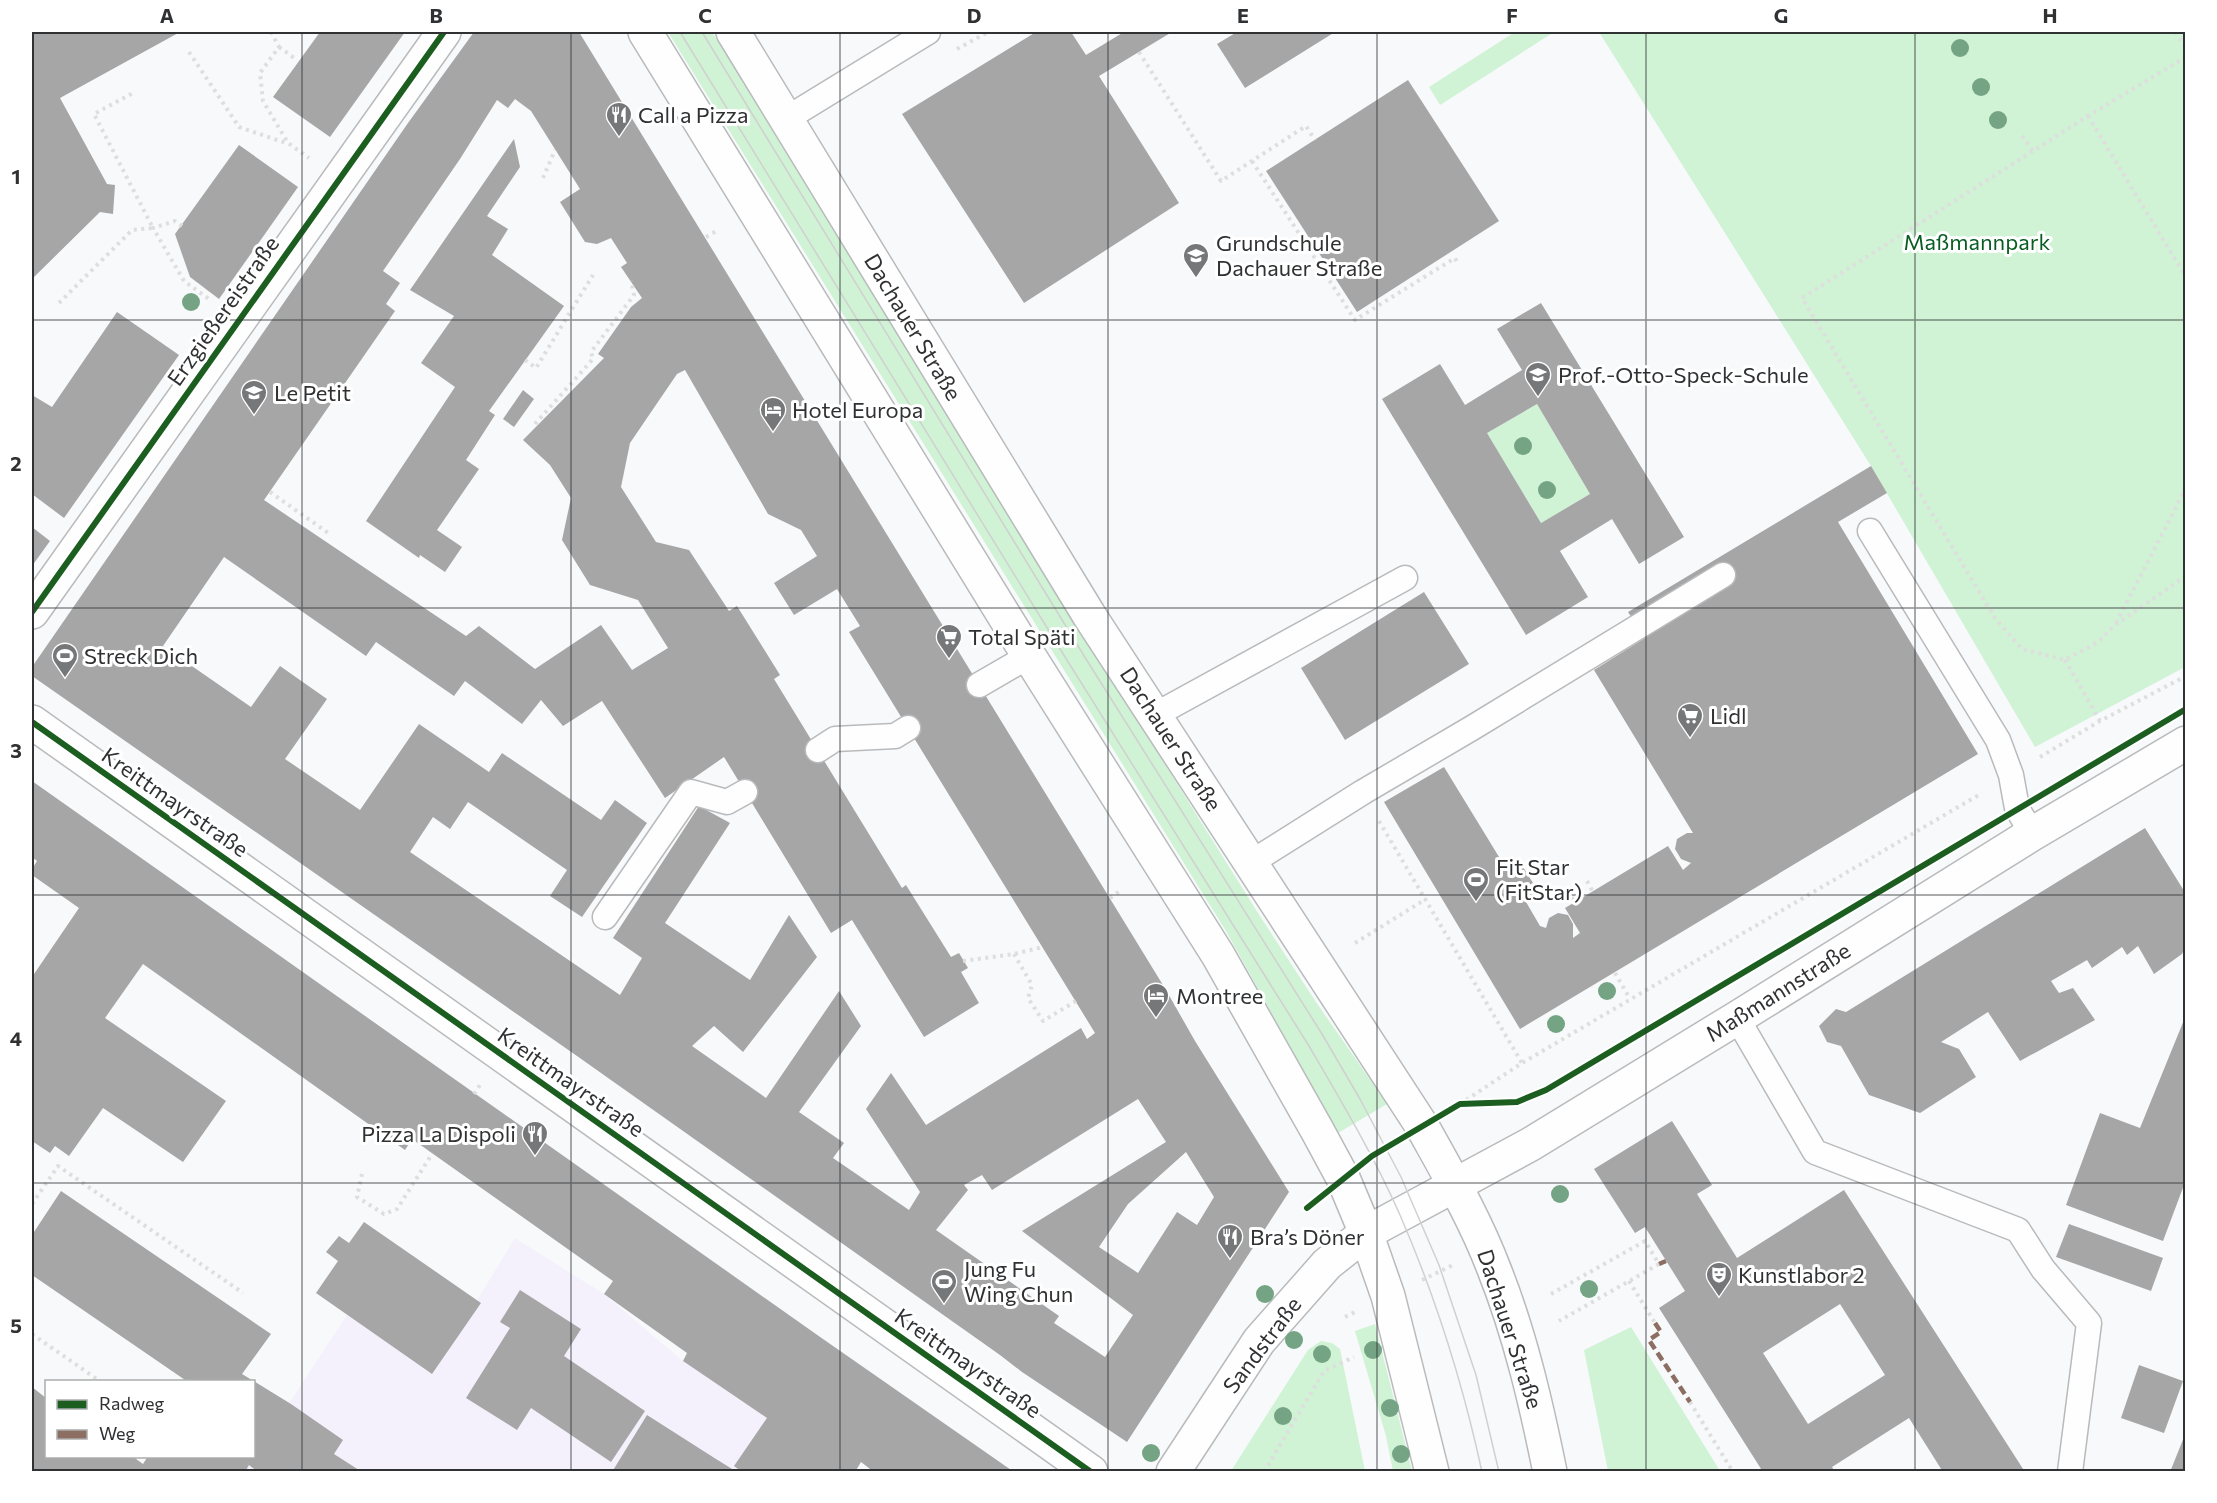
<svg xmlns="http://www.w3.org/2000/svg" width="2217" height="1503" font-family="Commissioner,sans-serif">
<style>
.commercial{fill:#f4f1fc}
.green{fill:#d0f2d5}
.building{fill:#a6a6a7;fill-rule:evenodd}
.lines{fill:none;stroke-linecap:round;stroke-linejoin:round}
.lane-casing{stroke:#b9babc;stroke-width:27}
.street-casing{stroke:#b9babc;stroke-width:36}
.secondary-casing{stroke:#b9babc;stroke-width:36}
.path{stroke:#dedede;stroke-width:4;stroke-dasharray:3 4.5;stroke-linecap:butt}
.lane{stroke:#fefefe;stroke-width:24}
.street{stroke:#fefefe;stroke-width:33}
.secondary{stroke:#fefefe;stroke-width:33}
.tram{stroke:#d0d0d0;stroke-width:1.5}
.quiet{stroke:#8d6e63;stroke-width:4.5;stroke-dasharray:9 4.5;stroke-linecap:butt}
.cycleway-casing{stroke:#fff;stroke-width:10}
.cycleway{stroke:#1b5e20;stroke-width:6}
.tree{fill:#74a484}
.grid{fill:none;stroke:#303133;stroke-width:1.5;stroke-opacity:0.55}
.labels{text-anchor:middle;stroke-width:6;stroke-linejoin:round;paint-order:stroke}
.poi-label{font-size:22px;fill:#303133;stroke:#fff;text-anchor:start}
.park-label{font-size:22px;fill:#085e22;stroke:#fff}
.street-label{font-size:22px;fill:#303133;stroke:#fff}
.neatline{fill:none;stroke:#303133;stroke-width:2}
.grid-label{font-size:20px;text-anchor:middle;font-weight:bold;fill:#303133}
</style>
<rect width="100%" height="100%" fill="#f7f9fb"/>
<polygon class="commercial" points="515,1238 604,1294 683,1361 767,1418 736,1471 244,1472 347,1315 432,1374"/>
<g class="green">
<polygon points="668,32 712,32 1074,619 1258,913 1316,1002 1387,1104 1338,1133 1226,931"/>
<polygon points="1515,32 1554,32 1440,105 1429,87"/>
<polygon points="1599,32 2185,32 2185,667 2035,747 1871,466"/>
<polygon points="1537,404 1590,494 1541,523 1487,433"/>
<polygon points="1375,1324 1412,1471 1393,1471 1386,1436 1355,1331"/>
<polygon points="1631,1327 1720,1471 1608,1471 1584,1350"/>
<polygon points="1321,1341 1332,1343 1340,1349 1365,1471 1231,1471 1308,1350"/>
</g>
<g class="building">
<polygon points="32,32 180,32 60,98 107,184 115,185 113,214 100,212 32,279"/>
<polygon points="320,32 405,32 330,137 273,97"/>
<path d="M474,32h105l587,958 29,51 94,151 -162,250 -105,-70 -22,-17 -423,-299 -545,-380v-9l376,-544zM515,99l16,12 49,78 -20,13 25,40 12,2 14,-6 16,25 -6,4 21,31 -11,9 -33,47 6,4 -81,82 27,25 21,33 -9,42 28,45 48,15 30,48 -36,22 -31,-45 -66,44 -56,-43 -13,10 -202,-136 131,-189 -9,-7 14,-21 -17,-12 77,-112 37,-59 11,8zM685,370l83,144 33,16 16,26 -43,27 20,32 43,-26 23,37 -11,6 246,401 -8,6 -6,-11 -155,97 -35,-52 -25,36 54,83 -11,18 -76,-52 11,-15 -45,-31 62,-86 -22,-35 -73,107 -74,-52 22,-20 29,26 74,-95 -28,-42 -39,65 -85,-57 65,-100 -31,-17 -86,132 29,20 -22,37 -210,-143 23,-35 17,12 18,-27 99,68 -17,26 32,21 65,-94 -32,-23 -14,20 -99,-67 -13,19 -70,-48 -59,86 -75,-51 42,-60 -47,-33 -29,41 -88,-61 61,-89 142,99 10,-14 78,54 11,-15 57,43 19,-24 22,26 39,-25 63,97 59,-41 107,176 21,-13 72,117 55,-34 -18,-31 7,-4 -9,-15 -8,4 -45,-72 -4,3 -128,-209 6,-4 -43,-69 -8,5 -40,-61 -33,-8 -35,-55 9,-44 47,-69zM1138,1099l28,43 -144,89 111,84 -28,42 -51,-34 5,-7 -123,-86 32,-40 -4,-5 18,-10 10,15zM1186,1152l28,45 -17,28 -20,-13 -39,61 -39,-26 29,-43z"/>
<polygon points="1036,32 1071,32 1086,55 1124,32 1172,32 1099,76 1179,203 1024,303 902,114"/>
<polygon points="1237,32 1335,32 1245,88 1217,44"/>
<polygon points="1408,80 1499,221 1357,312 1266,171"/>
<polygon points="514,139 520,167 487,216 508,229 492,255 564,306 489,411 495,415 466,460 479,469 437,530 462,547 445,572 420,555 419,558 366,521 455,387 421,363 454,316 410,290"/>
<polygon points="239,145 298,187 219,299 190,277 175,234"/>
<path d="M1541,303l143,234 -45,27 -27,-45 -52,32 28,46 -62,38 -144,-236 58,-35 25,41 57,-35 -25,-41zM1537,404l53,90 -49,29 -54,-90z"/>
<polygon points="117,312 179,355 64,518 32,494 32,395 52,407"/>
<polygon points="523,390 534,399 514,427 503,419"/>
<polygon points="1871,466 1887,493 1838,522 1978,754 1520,1029 1384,802 1444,767 1507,870 1520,862 1533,883 1519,890 1540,926 1546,928 1549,918 1558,913 1568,915 1573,924 1573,938 1580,933 1565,908 1668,846 1683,870 1691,863 1681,859 1675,849 1677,839 1687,833 1693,833 1594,670 1645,638 1628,612"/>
<polygon points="32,527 50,541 32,566"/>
<polygon points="1424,592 1469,664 1345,740 1301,668"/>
<polygon points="32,781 823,1339 1014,1472 874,1472 861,1462 855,1472 742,1472 734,1466 767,1418 683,1361 687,1353 604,1294 613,1281 412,1139 405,1150 143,964 105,1018 226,1101 183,1162 103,1108 69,1156 55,1146 50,1153 32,1141 32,977 79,908 32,875 32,869 37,861 32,857"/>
<polygon points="2145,828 2186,894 2186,946 2182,954 2154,974 2138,946 2127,955 2122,947 2092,968 2087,960 2051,981 2059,993 2073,988 2095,1020 2020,1061 1988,1012 1941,1042 1959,1049 1976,1077 1920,1113 1869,1095 1841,1046 1827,1042 1819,1026 1836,1009 1846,1012"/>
<polygon points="2186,1015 2186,1185 2184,1185 2163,1241 2066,1205 2100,1113 2140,1128"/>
<path d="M1672,1121l40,64 -15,9 40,64 107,-68 181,282h-82l-34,-54 -77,49 3,5h-72l-104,-164 26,-17 -40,-64 -10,6 -41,-64zM1840,1304l45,71 -77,49 -45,-71z"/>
<polygon points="61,1191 271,1334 242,1374 291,1404 343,1440 334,1454 362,1472 258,1472 249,1465 245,1472 32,1472 32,1387 46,1398 46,1456 132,1456 143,1464 148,1456 254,1456 254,1382 188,1382 32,1275 32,1235"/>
<polygon points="364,1222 481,1303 432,1374 316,1293 338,1261 326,1252 339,1236 349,1243"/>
<polygon points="2069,1224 2163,1258 2151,1291 2056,1257"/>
<polygon points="520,1290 581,1329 564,1356 645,1411 611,1462 531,1408 517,1430 466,1398 510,1328 500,1322"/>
<polygon points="2139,1365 2183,1381 2164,1433 2121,1418"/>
<polygon points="647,1415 716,1459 737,1472 612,1472"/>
<polygon points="2185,1434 2186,1472 2170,1472 2182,1442"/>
</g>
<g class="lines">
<defs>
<g id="lane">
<polyline points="786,119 928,32"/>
<polyline points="1870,531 1998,740 2011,775 2017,808 2032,834"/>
<polyline points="979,685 1029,656"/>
<polyline points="1155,715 1405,578"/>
<polyline points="818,750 835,739 895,736 908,728"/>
<polyline points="1252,862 1363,792 1472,728 1723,575"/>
<polyline points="605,917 691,792 727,802 745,792"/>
<polyline points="1737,1018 1815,1152 2018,1230 2043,1269 2089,1323 2070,1472"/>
</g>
<g id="street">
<polyline points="32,612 444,32"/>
<polyline points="32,722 1091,1472"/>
</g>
<g id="secondary">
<polyline points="645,32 1029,656 1218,955 1317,1130 1343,1178 1366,1233 1388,1296 1432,1472"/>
<path d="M733,32l356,583 333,511c26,47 53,93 72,143 26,65 42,134 56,203"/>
<polyline points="1173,1472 1259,1341 1327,1264 1366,1233 1531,1144 1737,1018 2032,834 2186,743"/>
</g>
</defs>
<use href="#lane" class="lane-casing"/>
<use href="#street" class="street-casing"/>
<use href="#secondary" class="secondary-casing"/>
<g class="path">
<polyline points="271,32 279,47 260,73 263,101 288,143 309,158"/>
<polyline points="2175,32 2186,48"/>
<polyline points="279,47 297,60"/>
<polyline points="957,49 988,32"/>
<polyline points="189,52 239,127 286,143"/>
<polyline points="1139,52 1221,181 1306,126 1315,140"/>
<polyline points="2186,57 2088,116 1802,298 1995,618 2022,649 2065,660 2098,642 2115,625 2186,576"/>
<polyline points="2088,116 2186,277"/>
<polyline points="2022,136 2033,151"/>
<polyline points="1252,161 1355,320 1455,258 1458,264"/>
<polyline points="543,178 555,150"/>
<polyline points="182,226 175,221 153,228 184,281 209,299"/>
<polyline points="706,237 718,230"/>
<polyline points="59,303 132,230 153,228 94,114 133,93"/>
<polyline points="525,360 536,368 593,275"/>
<polyline points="535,424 593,359 591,352 634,295 631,281"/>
<polyline points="270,492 331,535"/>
<polyline points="2116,623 2186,488"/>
<polyline points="2065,660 2100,721"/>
<polyline points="2040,757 2100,721 2186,676"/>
<polyline points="1379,821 1522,1063"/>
<polyline points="1587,881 1593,892"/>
<polyline points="1568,891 1575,903"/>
<polyline points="1110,898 1120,891"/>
<polyline points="1355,943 1426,899"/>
<polyline points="1014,954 1032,985 1028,998 1043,1021 1076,1001"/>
<polyline points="963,961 1014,954 1043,947"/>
<polyline points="1615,973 1630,999"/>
<polyline points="474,1094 480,1085"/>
<polyline points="1460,1104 1522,1063 1982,793"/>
<polyline points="362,1174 357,1197 384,1214 397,1209 432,1154"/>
<polyline points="32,1204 58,1166 243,1293"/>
<polyline points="1422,1280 1453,1265"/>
<polyline points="1629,1281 1655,1323"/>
<polyline points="1551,1294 1645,1241 1659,1264 1559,1321"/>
<polyline points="1345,1317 1355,1312"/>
<polyline points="32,1334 101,1382"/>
<polyline points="1690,1402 1733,1472"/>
<polyline points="1264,1472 1324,1371 1354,1357"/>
</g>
<use href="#lane" class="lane"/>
<use href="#street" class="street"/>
<use href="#secondary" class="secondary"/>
<g class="tram">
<path d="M680,32l390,633 239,381c32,55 65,110 91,169 36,83 63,169 82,257"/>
<polyline points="702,32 1086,659 1322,1034 1360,1099 1401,1177 1439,1265 1476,1375 1499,1472"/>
</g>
<g class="quiet">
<polyline points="1659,1264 1666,1261"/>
<polyline points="1655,1323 1661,1332 1649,1340 1690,1402"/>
</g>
<defs>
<g id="cycleway">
<polyline points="32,612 444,32"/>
<polyline points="32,722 1091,1472"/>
<polyline points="1307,1208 1372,1156 1460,1104 1517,1102 1546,1090 2186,709"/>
</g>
</defs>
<use href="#cycleway" class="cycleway-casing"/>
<use href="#cycleway" class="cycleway"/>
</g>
<g class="tree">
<circle cx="1960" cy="48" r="9"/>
<circle cx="1981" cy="87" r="9"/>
<circle cx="1998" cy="120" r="9"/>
<circle cx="191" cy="302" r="9"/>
<circle cx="1523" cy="446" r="9"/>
<circle cx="1547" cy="490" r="9"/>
<circle cx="1607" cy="991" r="9"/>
<circle cx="1556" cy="1024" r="9"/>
<circle cx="1560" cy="1194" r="9"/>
<circle cx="1589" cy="1289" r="9"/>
<circle cx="1265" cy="1294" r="9"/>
<circle cx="1294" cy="1340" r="9"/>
<circle cx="1373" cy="1350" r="9"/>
<circle cx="1322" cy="1354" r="9"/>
<circle cx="1390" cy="1408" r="9"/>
<circle cx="1283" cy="1416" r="9"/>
<circle cx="1151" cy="1453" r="9"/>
<circle cx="1401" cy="1454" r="9"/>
</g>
<path class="grid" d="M302,32v1440M571,32v1440M840,32v1440M1108,32v1440M1377,32v1440M1646,32v1440M1915,32v1440M32,320h2154M32,608h2154M32,895h2154M32,1183h2154"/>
<defs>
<symbol id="restaurant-pin" viewBox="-11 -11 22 30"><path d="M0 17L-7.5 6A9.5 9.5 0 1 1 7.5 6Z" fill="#767779" stroke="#fff"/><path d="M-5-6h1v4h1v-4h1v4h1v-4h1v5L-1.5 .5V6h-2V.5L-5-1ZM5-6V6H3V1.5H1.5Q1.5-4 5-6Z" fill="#fff"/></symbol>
<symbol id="school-pin" viewBox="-11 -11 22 30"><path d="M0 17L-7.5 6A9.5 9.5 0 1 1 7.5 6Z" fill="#767779" stroke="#fff"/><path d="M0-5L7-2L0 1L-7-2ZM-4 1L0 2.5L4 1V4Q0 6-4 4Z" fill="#fff"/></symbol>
<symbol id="hotel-pin" viewBox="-11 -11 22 30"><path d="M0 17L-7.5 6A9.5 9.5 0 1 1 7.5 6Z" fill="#767779" stroke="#fff"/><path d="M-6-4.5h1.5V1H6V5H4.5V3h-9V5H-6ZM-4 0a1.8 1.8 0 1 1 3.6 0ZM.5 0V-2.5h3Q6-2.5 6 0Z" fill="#fff"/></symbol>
<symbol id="supermarket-pin" viewBox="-11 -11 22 30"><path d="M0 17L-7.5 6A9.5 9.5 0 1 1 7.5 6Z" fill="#767779" stroke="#fff"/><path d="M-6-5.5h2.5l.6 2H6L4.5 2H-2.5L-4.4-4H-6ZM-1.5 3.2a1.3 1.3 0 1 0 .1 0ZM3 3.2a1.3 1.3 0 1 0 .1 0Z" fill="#fff"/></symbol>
<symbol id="stadium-pin" viewBox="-11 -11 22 30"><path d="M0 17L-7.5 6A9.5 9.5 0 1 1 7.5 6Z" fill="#767779" stroke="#fff"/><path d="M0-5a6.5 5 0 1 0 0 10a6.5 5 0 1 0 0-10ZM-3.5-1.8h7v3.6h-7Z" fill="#fff"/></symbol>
<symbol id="theatre-pin" viewBox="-11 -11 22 30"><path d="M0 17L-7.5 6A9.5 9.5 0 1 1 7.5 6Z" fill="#767779" stroke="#fff"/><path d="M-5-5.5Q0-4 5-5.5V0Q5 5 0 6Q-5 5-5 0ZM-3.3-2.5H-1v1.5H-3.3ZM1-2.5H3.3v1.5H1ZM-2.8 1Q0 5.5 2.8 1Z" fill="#fff"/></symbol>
</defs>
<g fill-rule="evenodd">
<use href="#restaurant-pin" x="604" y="100" width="30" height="40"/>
<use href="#school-pin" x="1181" y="241" width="30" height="40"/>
<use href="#school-pin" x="1523" y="360" width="30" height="40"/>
<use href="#school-pin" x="239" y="378" width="30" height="40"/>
<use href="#hotel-pin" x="758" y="395" width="30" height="40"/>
<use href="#supermarket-pin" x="934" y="622" width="30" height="40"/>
<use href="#stadium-pin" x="50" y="641" width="30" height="40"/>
<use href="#supermarket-pin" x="1675" y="701" width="30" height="40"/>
<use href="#stadium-pin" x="1461" y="865" width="30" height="40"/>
<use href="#hotel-pin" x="1141" y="981" width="30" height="40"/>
<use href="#restaurant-pin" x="520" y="1119" width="30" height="40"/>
<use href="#restaurant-pin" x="1215" y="1222" width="30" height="40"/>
<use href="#theatre-pin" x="1704" y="1260" width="30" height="40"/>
<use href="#stadium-pin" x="929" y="1267" width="30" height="40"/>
</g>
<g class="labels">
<g class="poi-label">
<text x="638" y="123">Call a Pizza</text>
<text x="1216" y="251">Grundschule<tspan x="1216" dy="25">Dachauer Straße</tspan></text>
<text x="1558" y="383">Prof.-Otto-Speck-Schule</text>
<text x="274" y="401">Le Petit</text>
<text x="792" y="418">Hotel Europa</text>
<text x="968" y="645">Total Späti</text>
<text x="84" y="664">Streck Dich</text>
<text x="1710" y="724">Lidl</text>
<text x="1496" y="875">Fit Star<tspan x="1496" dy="25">(FitStar)</tspan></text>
<text x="1176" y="1004">Montree</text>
<text x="516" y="1142" text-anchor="end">Pizza La Dispoli</text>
<text x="1250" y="1245">Bra’s Döner</text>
<text x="964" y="1277">Jung Fu<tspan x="964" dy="25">Wing Chun</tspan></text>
<text x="1738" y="1283">Kunstlabor 2</text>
</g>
<g class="park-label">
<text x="1977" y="250">Maßmannpark</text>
</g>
<g class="street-label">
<text transform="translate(223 311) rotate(-55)" y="8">Erzgießereistraße</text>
<text transform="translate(913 327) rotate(59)" y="8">Dachauer Straße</text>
<text transform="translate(1171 739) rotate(57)" y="8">Dachauer Straße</text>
<text transform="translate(175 802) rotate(35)" y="8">Kreittmayrstraße</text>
<text transform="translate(1778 992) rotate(-32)" y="8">Maßmannstraße</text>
<text transform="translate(571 1082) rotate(35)" y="8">Kreittmayrstraße</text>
<text transform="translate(1510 1329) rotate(72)" y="8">Dachauer Straße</text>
<text transform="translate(1262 1345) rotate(-53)" y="8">Sandstraße</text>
<text transform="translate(968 1363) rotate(35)" y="8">Kreittmayrstraße</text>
</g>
</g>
<rect width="2217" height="1503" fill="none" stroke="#ffffff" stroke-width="66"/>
<rect x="45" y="1380" width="210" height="78" fill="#ffffff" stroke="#acadad" stroke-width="1.5"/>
<rect x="57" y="1400" width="30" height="9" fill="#1b5e20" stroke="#acadad" stroke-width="1.5"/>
<text x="99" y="1410" font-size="18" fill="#303133">Radweg</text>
<rect x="57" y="1430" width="30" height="9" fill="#8d6e63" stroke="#acadad" stroke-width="1.5"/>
<text x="99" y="1440" font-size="18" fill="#303133">Weg</text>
<rect x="33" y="33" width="2151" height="1437" class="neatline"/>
<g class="grid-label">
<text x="167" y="23">A</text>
<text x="436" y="23">B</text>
<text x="705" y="23">C</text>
<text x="974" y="23">D</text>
<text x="1243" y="23">E</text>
<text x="1512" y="23">F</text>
<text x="1781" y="23">G</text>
<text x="2050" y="23">H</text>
<text x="16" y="184">1</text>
<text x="16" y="471">2</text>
<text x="16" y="758">3</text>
<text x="16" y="1046">4</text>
<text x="16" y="1333">5</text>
</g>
</svg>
